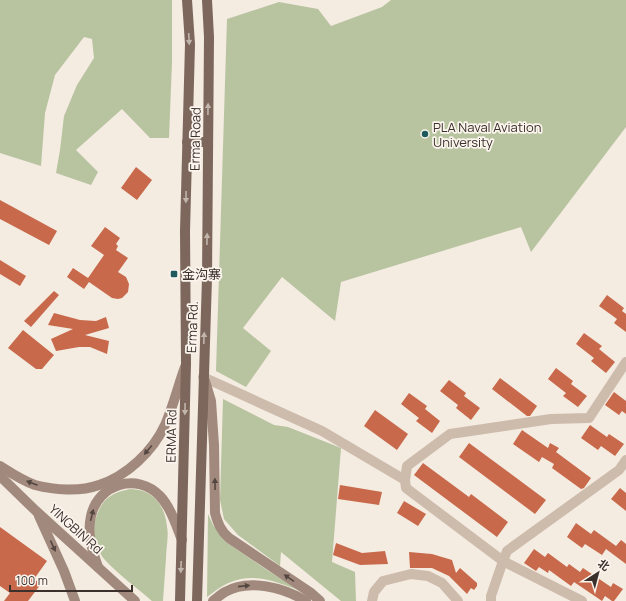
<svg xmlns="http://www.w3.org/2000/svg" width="626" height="601" font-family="Manrope,'Noto Sans SC',sans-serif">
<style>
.green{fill:#b8c4a0}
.building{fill:#c8694b}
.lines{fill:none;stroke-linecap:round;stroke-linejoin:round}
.street{stroke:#cdbbac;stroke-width:10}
.secondary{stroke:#a18a7d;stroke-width:10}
.primary{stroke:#7d675c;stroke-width:10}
.oneway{fill:#c2b5ac}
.oneway2{fill:#544640}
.poi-dot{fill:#1f5a5e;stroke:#fbf5ee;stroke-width:1.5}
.labels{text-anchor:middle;stroke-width:3.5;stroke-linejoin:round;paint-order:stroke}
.poi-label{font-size:13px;fill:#3b302b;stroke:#fbf5ee;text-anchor:start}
.street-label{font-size:13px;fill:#3b302b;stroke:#fbf5ee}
</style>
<rect width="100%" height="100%" fill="#f4ebe1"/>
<g class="green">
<polygon points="0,0 172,0 172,62 169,138 150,138 122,109 76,150 98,172 91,185 56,173 60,150 64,116 77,85 94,58 92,39 84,37 55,75 45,113 41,166 0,153"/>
<polygon points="391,0 626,0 626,127 531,252 521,227 341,282 335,321 282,277 243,328 271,351 246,387 216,371 227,19 279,2 318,9 331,26 382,7"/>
<polygon points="223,399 274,425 288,427 341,448 332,562 355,572 356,601 341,601 281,552 280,566 238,535 224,519 220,500"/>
<path d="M130,489c23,0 35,16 37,38 2,9 -1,21 -1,31 -1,14 -2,29 -3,43h-11c-15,-13 -34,-27 -47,-41 -11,-13 -14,-35 -6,-50 6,-14 17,-18 31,-21z"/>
<path d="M208,514l5,11 13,17 41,28 34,21c-22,-8 -47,-19 -70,-9 -9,3 -17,10 -24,15z"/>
</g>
<g class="building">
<polygon points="136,167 152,180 137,200 121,188"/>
<polygon points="0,200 57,231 49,245 0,219"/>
<polygon points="105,227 120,238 116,244 118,246 116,250 128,258 118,272 126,277 129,284 128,292 122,298 118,299 112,298 89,282 84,289 67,277 73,268 88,278 104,255 91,246"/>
<polygon points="0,260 26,276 20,286 0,274"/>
<polygon points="54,291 59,295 31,327 24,321"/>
<polygon points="607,295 624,308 622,311 626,314 626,332 614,323 617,319 599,306"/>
<polygon points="54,313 80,320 96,321 106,317 109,328 85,335 109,341 107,354 90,347 79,347 56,351 51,339 73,329 48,325"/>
<polygon points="23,330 54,355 42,369 36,369 8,348"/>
<polygon points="584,333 602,346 599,349 615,362 606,373 591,361 594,358 576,344"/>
<polygon points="556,368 573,381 571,384 587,396 578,407 563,396 566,393 548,379"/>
<polygon points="500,378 537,406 530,416 527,416 492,389"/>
<polygon points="449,380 466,393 464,396 480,408 471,420 456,408 458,405 440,391"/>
<polygon points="614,392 626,401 626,414 622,411 619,415 605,405"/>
<polygon points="409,393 427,406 425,409 440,421 432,433 416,421 419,418 401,404"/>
<polygon points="375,410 408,434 397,450 364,426"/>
<polygon points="590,425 607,437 609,434 624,444 615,456 601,446 598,450 581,438"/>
<polygon points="522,430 548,448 550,443 559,448 556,452 591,478 584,488 581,489 552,468 554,464 542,457 539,462 513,444"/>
<polygon points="469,443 546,500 535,514 459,457"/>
<polygon points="423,463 469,497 471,494 508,522 497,537 414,475"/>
<polygon points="340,485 382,492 379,505 338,499"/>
<polygon points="620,488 626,493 626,511 611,499"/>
<polygon points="404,501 426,514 418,526 397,513"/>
<polygon points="576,523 591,534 594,530 616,546 621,540 626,544 626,564 606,549 602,555 585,544 582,548 567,537"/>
<polygon points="0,527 47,561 34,579 41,584 28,601 4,601 10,593 0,586"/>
<polygon points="336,543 362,553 385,551 388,564 360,565 333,555"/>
<polygon points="534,549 545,557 548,553 567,567 569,564 580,572 583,568 611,587 613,583 623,589 614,601 612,601 605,596 602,601 574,582 571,586 549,570 548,573 539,567 536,571 524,563"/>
<polygon points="409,552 432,554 452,560 456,573 460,568 477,583 477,586 474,590 471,588 467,594 449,576 432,568 410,568"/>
</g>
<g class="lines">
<g class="street">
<polyline points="203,377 322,431 405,480"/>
<polyline points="372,601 374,592 383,581 411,574 428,576 442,583 458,601"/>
<polyline points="491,601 491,596 503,561 507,551 619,470 626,460"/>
<polyline points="582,601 503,561 406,488 405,480 407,466 450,434 551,419 589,418 626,362"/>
</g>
<g class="secondary">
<path d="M205,381l6,20 3,44 1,68c3,11 6,18 14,25l82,55 9,8"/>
<path d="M0,466c11,7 23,15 35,19 19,5 45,7 64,0 28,-9 54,-34 66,-60 8,-18 13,-39 20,-58"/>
<polyline points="0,476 36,511 135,601"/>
<polyline points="39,516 64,571 75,601"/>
<path d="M98,567c-6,-17 -11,-33 -7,-51 7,-32 46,-44 69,-20 11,12 16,29 22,44"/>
<path d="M213,601c4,-3 8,-7 12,-9 24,-14 59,-4 81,9"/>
</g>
<g class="primary">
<polyline points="187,142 208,142"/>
<polyline points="180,601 186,363 185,231 190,44 187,0"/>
<polyline points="197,601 207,278 209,37 207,0"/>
</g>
</g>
<defs><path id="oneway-solid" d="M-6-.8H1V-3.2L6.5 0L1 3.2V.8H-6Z"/></defs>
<g class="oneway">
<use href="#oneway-solid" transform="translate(189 39) rotate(87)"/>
<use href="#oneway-solid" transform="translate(208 109) rotate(-89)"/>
<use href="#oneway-solid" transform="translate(186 197) rotate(91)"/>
<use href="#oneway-solid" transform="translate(207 239) rotate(-89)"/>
<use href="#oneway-solid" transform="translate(204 338) rotate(-88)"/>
<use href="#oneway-solid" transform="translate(185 409) rotate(91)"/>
<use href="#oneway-solid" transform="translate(181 567) rotate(92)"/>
</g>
<g class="oneway2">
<use href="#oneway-solid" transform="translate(148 450) rotate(130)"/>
<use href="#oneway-solid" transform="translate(32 483) rotate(-159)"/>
<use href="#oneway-solid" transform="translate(215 484) rotate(-91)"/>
<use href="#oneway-solid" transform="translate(92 515) rotate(-76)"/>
<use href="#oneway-solid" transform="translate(53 546) rotate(65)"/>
<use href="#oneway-solid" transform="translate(289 578) rotate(-146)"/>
<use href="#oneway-solid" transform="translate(244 586) rotate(-6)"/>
</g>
<g class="poi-dot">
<circle cx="425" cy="134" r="4"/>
<rect x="170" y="270" width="8" height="8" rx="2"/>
</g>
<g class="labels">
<g class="poi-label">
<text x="433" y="132">PLA Naval Aviation<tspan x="433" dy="15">University</tspan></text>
<text x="182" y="279">金沟寨</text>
</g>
<g class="street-label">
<text transform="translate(195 139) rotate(-89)" y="5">Erma Road</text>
<text transform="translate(192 327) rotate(-88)" y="5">Erma Rd.</text>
<text transform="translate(171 436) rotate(-89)" y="5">ERMA Rd</text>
<text transform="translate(76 529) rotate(42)" y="5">YINGBIN Rd</text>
</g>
</g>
<g transform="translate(598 573) rotate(36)" stroke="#fbf5ee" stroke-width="3" paint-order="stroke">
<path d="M0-3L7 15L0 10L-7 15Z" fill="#3b302b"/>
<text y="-6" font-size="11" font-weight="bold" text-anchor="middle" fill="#3b302b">北</text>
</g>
<path d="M10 585v6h122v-6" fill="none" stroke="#3b302b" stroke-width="2"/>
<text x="16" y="585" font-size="12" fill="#3b302b" stroke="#fbf5ee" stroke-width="3" paint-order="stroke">100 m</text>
</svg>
